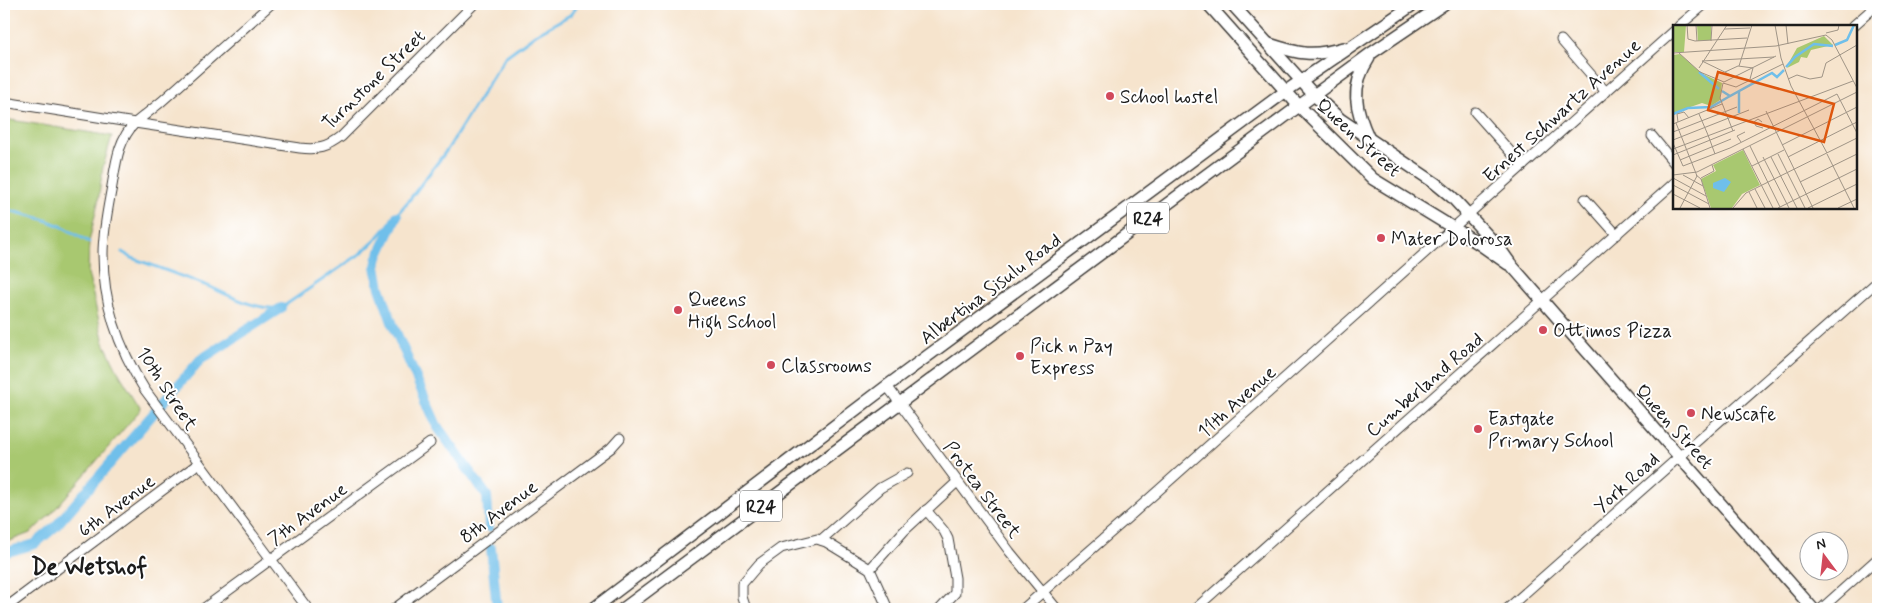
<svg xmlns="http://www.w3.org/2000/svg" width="1882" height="613" font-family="Mynerve,sans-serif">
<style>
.green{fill:#a8c870;stroke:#627246}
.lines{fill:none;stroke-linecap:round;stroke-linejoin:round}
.stream{stroke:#6fbfea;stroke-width:3}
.canal{stroke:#6fbfea;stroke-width:10}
.minor-casing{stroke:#3d3a37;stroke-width:11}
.major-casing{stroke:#3d3a37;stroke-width:14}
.minor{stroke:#fff;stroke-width:9}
.major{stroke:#fff;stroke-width:11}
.poi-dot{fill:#d1495b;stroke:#fff;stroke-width:2}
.labels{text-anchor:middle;stroke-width:4;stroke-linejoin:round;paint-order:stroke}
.shield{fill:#fff;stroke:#606060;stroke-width:1}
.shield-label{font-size:18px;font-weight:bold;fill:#1c1c1c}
.street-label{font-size:19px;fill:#1c1c1c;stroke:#fff}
.poi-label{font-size:19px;fill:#1c1c1c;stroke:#fff;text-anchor:start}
.district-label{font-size:24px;font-weight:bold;fill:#1c1c1c;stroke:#fff}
.inset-river{fill:none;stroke:#6fbfea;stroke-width:2.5}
.inset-road{fill:none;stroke:#9f9486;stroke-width:1}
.view{fill:#de560d;fill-opacity:0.15;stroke:#de560d;stroke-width:2.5}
.inset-edge{fill:none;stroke:#1c1c1c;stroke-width:2.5}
</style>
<rect width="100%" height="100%" fill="#fff"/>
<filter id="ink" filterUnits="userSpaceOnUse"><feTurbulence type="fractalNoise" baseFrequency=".02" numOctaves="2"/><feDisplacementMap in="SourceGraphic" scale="10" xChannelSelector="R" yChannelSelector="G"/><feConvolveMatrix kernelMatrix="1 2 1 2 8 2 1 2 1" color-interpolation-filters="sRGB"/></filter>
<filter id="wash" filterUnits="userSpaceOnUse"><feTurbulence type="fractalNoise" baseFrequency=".0096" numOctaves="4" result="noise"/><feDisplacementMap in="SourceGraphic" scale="20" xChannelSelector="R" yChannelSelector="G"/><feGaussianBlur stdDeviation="1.12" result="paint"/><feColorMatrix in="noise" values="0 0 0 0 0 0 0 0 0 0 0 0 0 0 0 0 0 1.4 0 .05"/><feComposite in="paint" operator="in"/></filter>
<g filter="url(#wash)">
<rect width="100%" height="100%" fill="#f6e4cd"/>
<polygon class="green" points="4,119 112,136 103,167 98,202 89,242 88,273 104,343 120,375 141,409 51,514 30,533 4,543"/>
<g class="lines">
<g class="stream">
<polyline points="4,209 43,219 63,227 89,242"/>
<path d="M122,252l10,6c25,9 49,18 73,27 25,10 48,25 76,23l79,-54 15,-13 35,-42 37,-49 58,-93 31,-23 34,-19 9,-11"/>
</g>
<g class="canal">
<polyline points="397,216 378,257 376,266 380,288 393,325 437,426 487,496 489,527"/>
<polyline points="491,548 497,609"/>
<polyline points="4,553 35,544 55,527 200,360 281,308"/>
</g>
</g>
</g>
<g filter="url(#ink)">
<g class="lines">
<defs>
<g id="minor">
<polyline points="1679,26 1705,4"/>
<polyline points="1853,26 1878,4"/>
<polyline points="1561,40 1606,92"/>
<polyline points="4,102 135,123 161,102 271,4"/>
<polyline points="1475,112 1523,166"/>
<polyline points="1652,136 1674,163"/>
<polyline points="1585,199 1617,235"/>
<polyline points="887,386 1010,552 1057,609"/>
<polyline points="926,510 944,531 948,539 955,578 955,593 940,609"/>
<polyline points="821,540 880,488 907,473"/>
<polyline points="870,569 904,531 957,482"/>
<polyline points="4,609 199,463"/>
<polyline points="203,609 430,443"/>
<path d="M308,609l-163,-219c-26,-41 -42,-88 -42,-136 0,-23 5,-46 9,-68 4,-23 6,-46 23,-63l165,25c17,2 27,0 41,-11l133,-133"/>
<polyline points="394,609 611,448 620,438"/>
<polyline points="746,609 742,597 742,584 759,564 781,548 817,539 826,542 870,569 888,609"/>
<polyline points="1023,609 1132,514 1674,31"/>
<polyline points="1195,609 1674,183"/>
<polyline points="1507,609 1878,281"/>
<polyline points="1821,609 1878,558"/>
</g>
<g id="major">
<polyline points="1208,4 1299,106 1373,179 1478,243 1508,264"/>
<polyline points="1232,4 1314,95 1340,119 1435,183 1452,197 1500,249 1512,266 1813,609"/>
<path d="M1269,44c30,10 44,13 74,4"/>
<path d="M1369,139c-14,-30 -19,-52 0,-81"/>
<polyline points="593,609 887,386 1286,91 1414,4"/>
<polyline points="623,609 1299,106 1373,52 1444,4"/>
</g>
</defs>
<use href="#minor" class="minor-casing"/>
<use href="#major" class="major-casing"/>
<use href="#minor" class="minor"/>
<use href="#major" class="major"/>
</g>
</g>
<g class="poi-dot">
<circle cx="1110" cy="96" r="5"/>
<circle cx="1381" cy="238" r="5"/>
<circle cx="678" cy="310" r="5"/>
<circle cx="1543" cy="330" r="5"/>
<circle cx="1020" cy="356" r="5"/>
<circle cx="771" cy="365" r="5"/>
<circle cx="1691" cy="413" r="5"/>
<circle cx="1478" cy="429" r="5"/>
</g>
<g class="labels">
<g class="shield">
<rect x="1127" y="202.5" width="42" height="31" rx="4"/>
<rect x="740" y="490.5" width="42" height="31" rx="4"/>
</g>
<g class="shield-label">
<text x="1148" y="224">R24</text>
<text x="761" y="512">R24</text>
</g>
<g class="street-label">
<text transform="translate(373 79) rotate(-44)" y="7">Turnstone Street</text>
<text transform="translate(1561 110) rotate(-42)" y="7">Ernest Schwartz Avenue</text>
<text transform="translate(1359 137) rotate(42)" y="7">Queen Street</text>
<text transform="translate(990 288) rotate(-37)" y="7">Albertina Sisulu Road</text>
<text transform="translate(1424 384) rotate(-41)" y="7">Cumberland Road</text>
<text transform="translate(168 388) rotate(57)" y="7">10th Street</text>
<text transform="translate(1236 401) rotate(-42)" y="7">11th Avenue</text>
<text transform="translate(1675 426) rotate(48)" y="7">Queen Street</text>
<text transform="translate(1626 482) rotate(-42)" y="7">York Road</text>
<text transform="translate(983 489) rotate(53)" y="7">Protea Street</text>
<text transform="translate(116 505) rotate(-37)" y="7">6th Avenue</text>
<text transform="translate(498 511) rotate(-37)" y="7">8th Avenue</text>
<text transform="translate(307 513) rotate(-36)" y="7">7th Avenue</text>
</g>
<g class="poi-label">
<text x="1120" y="103">School hostel</text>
<text x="1391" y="245">Mater Dolorosa</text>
<text x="688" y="306">Queens<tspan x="688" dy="22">High School</tspan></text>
<text x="1553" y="337">Ottimos Pizza</text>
<text x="1030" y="352">Pick n Pay<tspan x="1030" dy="22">Express</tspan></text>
<text x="781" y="372">Classrooms</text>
<text x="1701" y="420">Newscafe</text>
<text x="1488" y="425">Eastgate<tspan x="1488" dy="22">Primary School</tspan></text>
</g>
<g class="district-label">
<text x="89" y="574">De Wetshof</text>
</g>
</g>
<g transform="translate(1673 25)">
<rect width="184" height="184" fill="#f6e4cd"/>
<path d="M0,0h13l-2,27h-11zM24,0h14v15l-13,1zM151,11l9,9 -20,-1 -25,20 9,-16zM150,18l5,3 -17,4 -4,8 -6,-1 -2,5 -12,6 7,-10 19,-13zM7,29l21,19 21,10 -2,17 -9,6 -9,-3 -29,10v-58zM70,125l17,35 -18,9 -10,14h-21l-10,-29 15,-8 -3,-6z" fill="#a8c870"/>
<path d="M52,153l6,4 -7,10 -11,-4v-5z" fill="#6fbfea"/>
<path class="inset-river" d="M162,20l12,-5 7,-15M113,42l9,-10 19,-13 19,2M26,47l20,17M49,66l8,5 42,-23 5,4 7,-7M66,67v21M0,89l15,-6 23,-1 19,-11"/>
<path class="inset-road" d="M14,0l1,14 7,2 52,-3M23,0l1,16M102,0l6,33 10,28 36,67M113,0l2,19M51,4l26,-1M153,8l12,-3 1,-5M38,16l1,-16M0,28l103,-7 50,-11 6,5 25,48M6,28l21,19 24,10 52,-26M66,41l13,-41M26,43l28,-43M52,47l13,-6 15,2 -3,11M62,52l-33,-16 72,-4M115,54l9,-4 13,4 12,-2 4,-14 31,-18M93,86l47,97M26,89l9,21M5,97l-1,-8 7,-2 5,6M89,97l-4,-3 -4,3 2,4 7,2M3,98l21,53 -17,32M0,99l49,-20M60,106l-13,-33 3,-15 13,4 47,-23M0,107l64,-25M35,110l7,19M0,115l76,-30M68,117l-4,-6 8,-4M0,118l10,23 47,-18 107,-54 20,39M109,120l75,-38M77,121l30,61M0,124l180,-68M70,124l30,59M105,129l27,54M154,129l27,54M0,130l62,-25M90,132l26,51M98,132l26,51M115,132l69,-35M7,135l51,-21M79,141l32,-16M0,150l24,-3 160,-80M10,150l20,11M23,150l5,4 9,29M0,153l33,18M28,153l13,-7 -2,-6M127,157l57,-28M0,160l36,19M82,164l10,19M76,167l8,16M0,169l27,14M60,183l13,-15 111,-55M105,183l79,-39M135,183l49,-24M165,183l19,-9"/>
<path class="view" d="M45,47l116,32 -10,38 -116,-32z"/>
<rect width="184" height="184" class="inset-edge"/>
</g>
<rect width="1882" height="613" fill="none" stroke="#fff" stroke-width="20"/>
<g transform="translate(1824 556) rotate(345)"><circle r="24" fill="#ffffff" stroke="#a4a4a4"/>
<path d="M0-4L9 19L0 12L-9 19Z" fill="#d1495b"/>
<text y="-8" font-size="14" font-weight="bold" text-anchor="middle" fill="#1c1c1c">N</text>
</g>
</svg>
